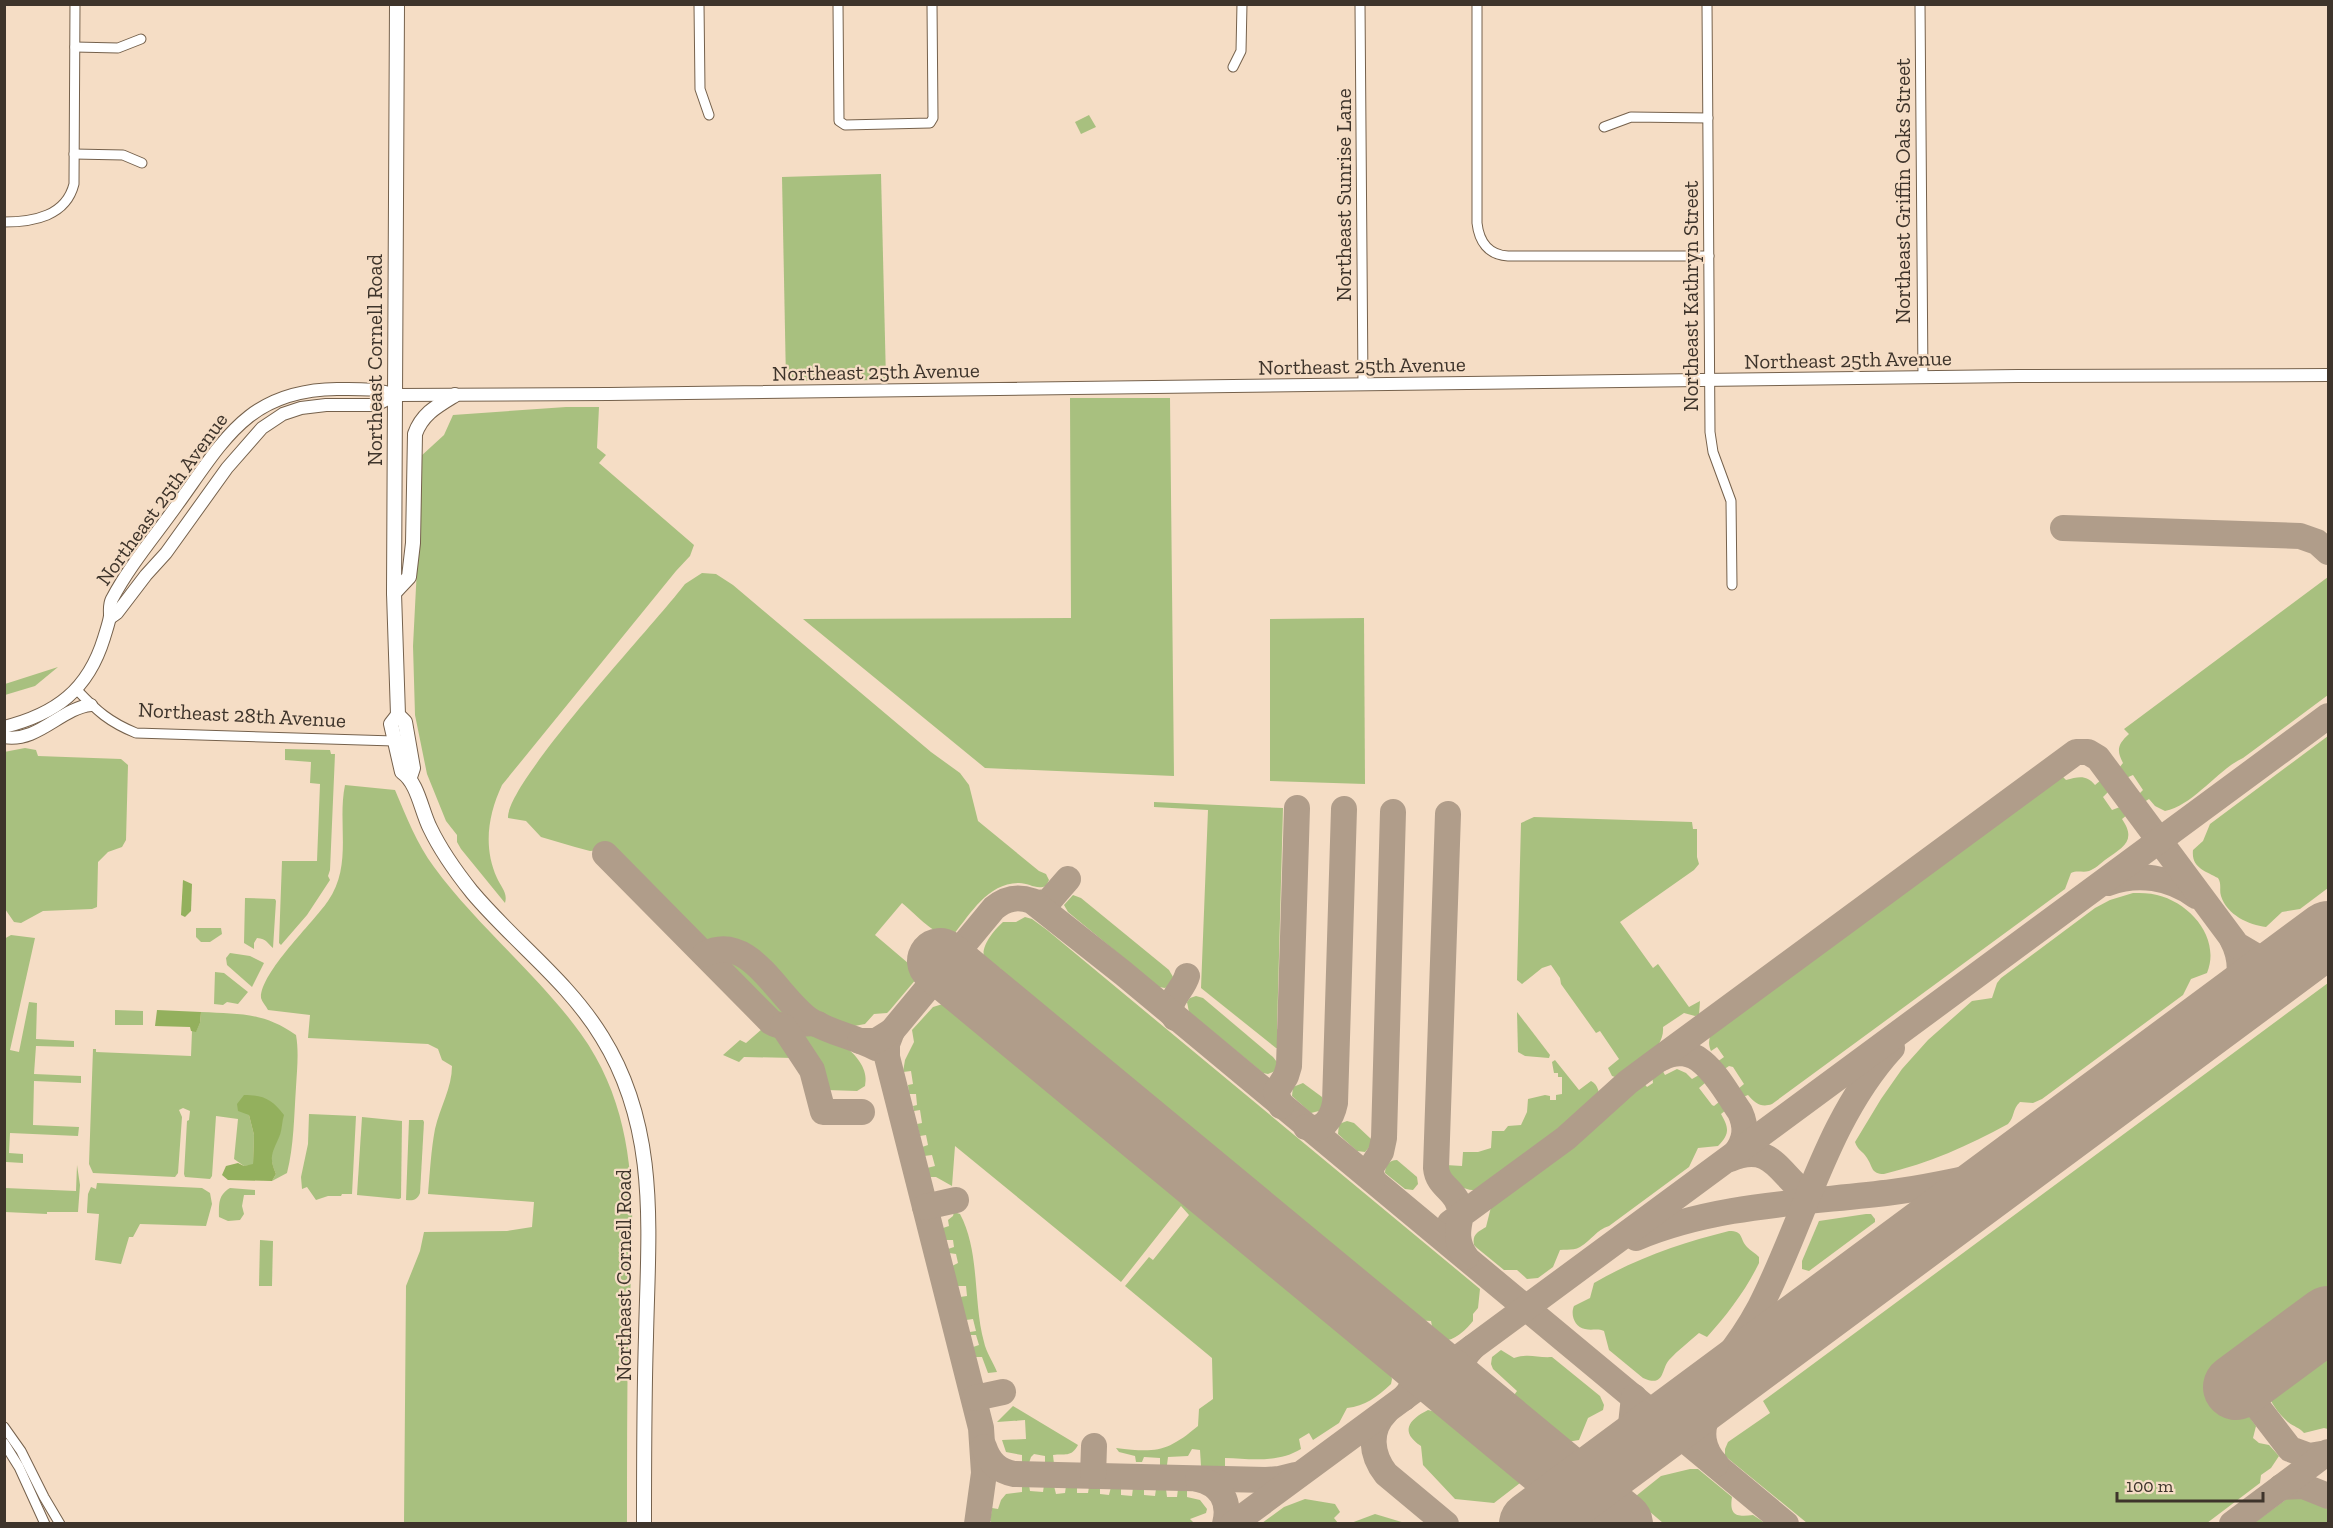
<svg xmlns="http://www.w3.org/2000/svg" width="2333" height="1528" font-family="'Zilla Slab',serif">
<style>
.green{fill:#a8c07f}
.forest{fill:#93b05d}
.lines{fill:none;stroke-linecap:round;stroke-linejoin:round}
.taxiway{stroke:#b09d8a;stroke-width:26}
.runway{stroke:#b09d8a;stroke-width:66}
.minor-casing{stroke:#75614c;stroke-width:11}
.major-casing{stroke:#75614c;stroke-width:14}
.highway-casing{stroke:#75614c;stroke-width:16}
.minor{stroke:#fff;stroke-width:9}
.major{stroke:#fff;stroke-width:12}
.highway{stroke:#fff;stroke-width:14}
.labels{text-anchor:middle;stroke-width:4.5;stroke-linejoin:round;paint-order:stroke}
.street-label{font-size:21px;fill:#3e342b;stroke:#f5ddc5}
</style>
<rect width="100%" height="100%" fill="#f5ddc5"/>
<g class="green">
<polygon points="1089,115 1096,127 1081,134 1075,122"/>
<polygon points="881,174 886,380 786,381 782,177"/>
<polygon points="1070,398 1170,398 1174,776 985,768 803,619 1071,618"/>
<path d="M566,407h33l-2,41 9,7 -7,8 95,82 -4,11 -14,15 -174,214c-14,30 -19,62 -5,93 4,9 11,15 8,25l-44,-54 -4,-7v-7l-11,-14 -19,-47 -12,-59 -2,-69 5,-98 2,-91 24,-22 9,-20z"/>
<path d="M702,573l14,1 17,11 198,167 29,21 9,12 9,36 61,50 7,3 3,6 -3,6c-10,4 -17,-3 -27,-3 -31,0 -48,30 -65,51 -15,8 -40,-22 -52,-31l-27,32 40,34 2,9 -27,32 -3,3 -13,1 -9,10 -16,3 -19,-5 -21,-10 -60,-62 -12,-6 -34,-5 -58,-62 -23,-21 -13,-7 -19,2 -15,-4 -34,-10 -15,-16 -18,-3c-2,-36 147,-194 177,-234z"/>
<path d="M2328,577v118l-85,63c-26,12 -49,47 -78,53l-10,-5 -6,-7 -5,3 -5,-8 4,-4 -10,-15 -7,3 -7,-10 4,-5c-7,-13 -5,-19 6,-29l-5,-5z"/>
<polygon points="1364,618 1365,784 1270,781 1270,619"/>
<polygon points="58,667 35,686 5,695 5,684"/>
<path d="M2328,736v152l-28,21 -18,3 -16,15c-17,-2 -39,-12 -45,-31 -2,-6 1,-12 -3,-18 -12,-7 -27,-10 -25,-28l10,-9 7,-17z"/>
<polygon points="25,748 36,750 38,756 121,759 128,765 126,840 122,847 108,852 98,862 97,907 92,909 43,911 21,923 14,922 5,909 4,752"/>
<polygon points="285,749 330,750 331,754 335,754 330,870 328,876 330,880 307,915 281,945 279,943 282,861 317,861 320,784 310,783 311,762 285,760"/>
<path d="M2062,776l4,4c12,-3 20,-6 29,5l6,-5 8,11 -6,6 9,13 8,-3 7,8 -5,4c15,22 1,28 -17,41 -4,3 -10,9 -16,11 -6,2 -12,-1 -18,2l-6,16 -293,215c-11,4 -17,-1 -24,-9l-5,2 -5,-8 6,-5 -11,-17 -4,-1 -6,4 -6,-8 7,-5 -7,-10 -6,4c-4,-9 -1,-15 2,-23l285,-209z"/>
<path d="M345,785l50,5c11,26 22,54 39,77 44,60 104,107 147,167 66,92 51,201 47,308 -1,60 -1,121 -1,181h-223l2,-237 14,-35 4,-19 83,-1 25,-4 2,-25 -106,-8c2,-22 3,-44 7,-65 5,-22 17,-41 17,-63l-10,-6 -4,-11 -10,-5 -120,-6 2,-23 -42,-5c-2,-4 -6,-8 -7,-12 -1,-25 52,-75 67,-97 25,-36 9,-77 17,-116z"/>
<polygon points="1154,802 1283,808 1277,1029 1284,1033 1284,1045 1281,1048 1276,1048 1201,988 1208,810 1154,807"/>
<path d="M1534,817l158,5 1,7h4v28l2,7 -5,6 -74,52 33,46 5,-4 31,43 11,-6 -1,14 -4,1 -11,-3 -21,14c2,24 -28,38 -45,51l-6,-2 -4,-8 11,-9 -19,-28 -4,2 -35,-49 -1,-6 -9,-13 -9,3 -20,16 -5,-4 4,-157z"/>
<path d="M2133,893c8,0 16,0 24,2 34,8 64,44 50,78l-16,6 -8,16 -141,104 -9,4 -13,-1c-8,7 -5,15 -12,22 -40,22 -79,39 -124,50 -13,0 -11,-7 -17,-16 -4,-7 -9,-7 -12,-16l26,-43 21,-30 26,-29 44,-39 20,-3 5,-15 4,-5 94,-70 15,-8z"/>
<polygon points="1073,895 1081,898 1169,970 1173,977 1170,985 1165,988 1159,987 1068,912 1064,905"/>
<path d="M245,898l30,1 1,2 -3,47c-6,-5 -6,-9 -16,-10l-3,5v6l-10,-6z"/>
<path d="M1025,917l7,2 15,11 433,359 -2,19 -5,6v7c-7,9 -26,28 -37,15 -3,-4 -4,-10 -5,-15l-18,-1 -55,-41 -297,-246 -58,-52 -2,-12c-5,-4 -10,-4 -14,-7 -11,-11 7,-32 16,-40h13z"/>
<polygon points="196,928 221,928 222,934 210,942 201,942 196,937"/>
<polygon points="11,935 35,938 10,1050 19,1052 29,1002 37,1003 36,1039 74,1041 74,1047 36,1046 34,1074 81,1076 81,1083 34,1081 33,1125 79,1127 78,1136 10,1133 9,1153 23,1154 23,1163 6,1162 5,1188 76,1191 77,1165 80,1185 78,1212 47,1212 47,1214 5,1212 4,939"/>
<polygon points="230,953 250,956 264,963 252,987 227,965 226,958"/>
<polygon points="723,954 731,955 742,960 796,1015 786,1017 776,1014 718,955"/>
<polygon points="215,972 224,973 248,992 238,1004 227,1002 223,1005 214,1004"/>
<polygon points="2328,983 2328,1294 2219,1375 2256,1426 2253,1438 2259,1443 2269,1445 2279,1456 2271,1468 2261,1475 2260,1483 2207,1523 1807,1523 1725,1456 1725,1449 1728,1442 1770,1413 1763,1401"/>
<polygon points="1196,996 1203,998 1273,1057 1277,1062 1275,1071 1268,1074 1263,1073 1189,1012 1187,1002 1190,998"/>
<path d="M946,1003l8,4 4,10 18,1 392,326 7,6 3,14 11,6 3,9 -1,5c-14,13 -26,22 -44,24l-8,15 -26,17 -4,-7 -10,6 2,10c-23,14 -50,10 -76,9v9l-24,-1 -1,-16 -8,-1 -4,7 -20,1 -1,8h-7v-7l-16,-1 -2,5h-6l-1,-6 -16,-4 -3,-4c40,5 51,4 82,-22l1,-17 14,-10 -1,-41 -87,-72 24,-29 4,3 36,-45 -8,-9 -60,76 -166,-136 -3,40 -16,-9h-6l-3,-9 8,-2 -3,-11 -8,1 -2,-9 6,-2 -2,-10 -6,1 -3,-12 5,-1 -2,-13 -6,1 -1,-5 4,-1 -1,-11h-7l-1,-9 5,-1 -2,-13 -8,1 2,-12 9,-18 -2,-12 21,-23z"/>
<polygon points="115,1010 143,1011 143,1025 115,1025"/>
<path d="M201,1012c38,2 62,0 95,23 3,17 1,35 0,52 -2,29 -2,59 -9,86l-15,8 4,-7c-8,-18 -4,-24 4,-40l-31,-19 5,20 -1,30 -9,1 -10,-7 4,-40 -22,-3 -4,60 -2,3 -25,-2 -1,-3 3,-53 2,-1 1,-9 -7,-3 -4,2 3,7 -4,56 -3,4 -82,-4 -4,-9 4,-115h3v3l95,4 1,-25h4l4,-8z"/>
<polygon points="1517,1012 1550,1055 1549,1058 1525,1056 1518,1052"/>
<polygon points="762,1029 778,1034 797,1060 794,1058 744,1057 739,1062 723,1055 740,1040 746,1043"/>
<path d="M810,1030c22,3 62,29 55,56l-8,5 -30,-1 -8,-24 -21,-30v-3z"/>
<path d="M1555,1060l24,30 12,-9c7,4 8,10 8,17l-43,37 -72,53c-14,7 -40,-5 -38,-23l16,1 1,-14h15l13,-4 1,-17h12l4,-5 13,-1 6,-13 1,-13 17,-4 5,1v4h6v-5l6,-1v-17h-4v-4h-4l-2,-11z"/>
<path d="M1661,1068l4,7 12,-6 9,4 6,6 7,-4 6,8 -6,5 13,17 2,1 5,-4 7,8 -5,4c8,14 9,20 -3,32l-20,2 -9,19 -80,59c-13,4 -17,14 -29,21 -6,4 -13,2 -20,3l-7,17 -15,11 -11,1 -10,-9h-13l-27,-22 -3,-3c-2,-11 4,-13 12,-18l6,-24 90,-67 59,-53 2,-1 4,5 6,-4 -1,-8z"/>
<polygon points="1303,1083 1322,1097 1323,1106 1319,1111 1311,1113 1292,1096 1293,1087"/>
<polygon points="309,1114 356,1116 352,1194 342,1194 341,1196 328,1196 316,1200 307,1187 302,1189 301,1177 308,1144"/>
<polygon points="362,1117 402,1121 401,1198 399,1199 357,1195"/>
<path d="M409,1120h14l1,2 -4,71c-3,7 -7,8 -14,7z"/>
<polygon points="1347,1121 1354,1123 1371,1139 1371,1145 1365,1152 1357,1151 1338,1134 1339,1124"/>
<path d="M1397,1160l20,17 1,7 -5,6 -8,-1 -20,-16c0,-7 4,-13 12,-13z"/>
<polygon points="97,1183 202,1188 210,1193 212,1204 206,1226 140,1224 133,1237 129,1237 121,1264 95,1260 99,1214 87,1213 87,1211 88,1194 91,1187 96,1189"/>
<path d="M230,1188l25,2v5h-11l-2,11 2,8 -4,6 -12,1 -9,-4c0,-13 -1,-22 11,-29z"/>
<path d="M954,1212l6,2c20,37 13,88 24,128 2,10 9,20 13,30l-9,1 -6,-16h-6l-3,-10 6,-2 -3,-10h-6v-3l6,-1 -3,-12 -7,1 -6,-23 7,-1 -1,-10h-9l-5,-20 6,-3 -2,-9 -7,-1 -1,-4 6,-2 -1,-7h-8l-2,-12 6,-2 -1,-6 5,-4z"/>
<polygon points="1866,1214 1871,1214 1875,1219 1875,1222 1809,1271 1802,1269 1802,1261 1819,1221"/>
<path d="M1729,1231c15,0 10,7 18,16 4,4 8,6 12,10v6c-13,27 -32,52 -52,74l-8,-4c-10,9 -21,17 -30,27 -8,9 -4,28 -26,18l-34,-28 -5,-19c-7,-3 -12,0 -19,-2 -10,-2 -15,-14 -11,-23l16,-8 4,-15c43,-25 87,-40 135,-52z"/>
<polygon points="260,1240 273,1241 272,1286 259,1286"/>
<path d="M2328,1346v83l-4,-1 -20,5c-5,-6 -10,-6 -16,-11 -8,-7 -14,-15 -19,-25l8,-7 6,2 5,-5 2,-13z"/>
<path d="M1501,1350l13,8c16,-5 22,0 38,-1l48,39 4,9 -1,5 -15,8 -9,22 -12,2 -6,-3 -49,-41 5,-7 -24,-22 -2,-5 1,-7z"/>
<path d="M1013,1406l65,39c-7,13 -13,8 -25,10l1,9 -9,-1v-7l-11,-2 -3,3 -2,6h-7v-8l-16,-3 -4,-12 24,-1 -1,-19 -28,2z"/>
<path d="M1428,1410l8,2 5,6 18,2 60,50 1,13 -26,20 -39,-4 -32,-34 -2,-19c-21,-14 -13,-26 7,-36z"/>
<path d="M1690,1469h8l34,28c-3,19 5,20 21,18l12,8h-102l-27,-23v-4l25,-20z"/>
<polygon points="1022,1485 1029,1485 1030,1491 1043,1492 1044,1485 1054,1486 1056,1494 1065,1493 1066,1486 1077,1486 1077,1493 1088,1493 1089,1487 1100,1487 1100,1494 1109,1495 1111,1487 1121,1487 1121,1495 1132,1496 1133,1488 1144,1488 1144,1495 1155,1496 1156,1489 1166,1489 1167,1497 1177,1497 1178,1489 1187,1489 1187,1497 1200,1500 1207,1509 1206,1513 1190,1519 1194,1523 994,1524 990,1521 992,1508 998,1509 1001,1500 1006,1494 1022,1492"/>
<polygon points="2298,1497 2328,1509 2328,1523 2254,1523 2288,1498"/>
<polygon points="1305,1499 1335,1504 1340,1512 1334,1518 1338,1523 1262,1523 1284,1507"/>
<polygon points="1375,1514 1405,1523 1351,1523"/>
</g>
<g class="forest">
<polygon points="183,880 192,884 191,911 185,917 181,915"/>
<polygon points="157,1010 201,1012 200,1023 196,1032 191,1031 190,1027 155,1026"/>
<path d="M244,1095c19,0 28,4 40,20 -2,6 -2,14 -4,20 -7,17 -12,21 -4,39l-4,7 -44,-1 -6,-5 4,-9 12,-3 6,3 9,-2 1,-29 -5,-20 -11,-4 -1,-7z"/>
</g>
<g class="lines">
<g class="taxiway">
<polyline points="2063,528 2300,536 2317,542 2328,552"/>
<path d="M1448,814l-12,354c2,21 23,21 25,47l-11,8"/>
<path d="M605,854l166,168c15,9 31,-2 47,2"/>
<path d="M2108,883c30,-11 62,-6 88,13"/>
<polyline points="1036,903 1048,902 1068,879"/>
<path d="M2232,939c12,22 8,41 2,65"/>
<path d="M705,954c46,-23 73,46 106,67 20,12 44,16 65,27"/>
<path d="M1175,1018c-12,-15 8,-27 12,-42"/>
<polyline points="783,1026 812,1070 823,1112 862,1112"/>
<polyline points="892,1031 887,1044 887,1057 981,1428 984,1473 977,1524"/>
<path d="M860,1041h16l16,-10 102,-123c12,-10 24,-12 38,-7l91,72 663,551"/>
<path d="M1662,1058c38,-20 59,27 78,54 7,15 6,28 -5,42"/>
<polyline points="1281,1106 1276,1092 1286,1076 1289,1066 1297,808"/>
<path d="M1306,1127c18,5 26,-9 29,-24l9,-294"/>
<path d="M1730,1159c51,-22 52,34 93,40"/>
<polyline points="1373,1180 1370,1169 1381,1152 1384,1138 1393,812"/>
<polyline points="925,1207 956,1200"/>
<path d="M1636,1238c81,-34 171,-35 257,-46 39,-5 78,-14 117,-23"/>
<path d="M1466,1257c-10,-14 -9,-26 -5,-42l105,-77 62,-56 31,-23 417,-307h12l10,6 139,187 22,13 35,2"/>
<path d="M1399,1341c14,18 24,37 5,57"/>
<path d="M1473,1347c-21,21 -12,37 3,57"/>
<polyline points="2240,1384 2290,1449 2309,1456 2327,1453"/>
<polyline points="975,1398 1003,1392"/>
<path d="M1386,1412c-18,18 -15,43 0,62l60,50"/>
<path d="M1666,1424c37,-39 68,-68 94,-117 44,-85 66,-187 132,-259"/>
<path d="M984,1447c5,15 14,24 30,27l252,6 13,-1 16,-4"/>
<polyline points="1628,1452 1634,1397"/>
<path d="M1716,1464c-33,-37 6,-72 30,-100"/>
<polyline points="1093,1476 1094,1446"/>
<path d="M1198,1479c22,5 33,22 27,45"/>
<polyline points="2281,1487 2303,1486 2328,1496"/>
<polyline points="1233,1524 2328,716"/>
<polyline points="2232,1524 2328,1452"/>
</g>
<g class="runway">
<polyline points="940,961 1620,1524"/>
<polyline points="2236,1387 2328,1319"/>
<polyline points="1532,1524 2328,934"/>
</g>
<defs>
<g id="minor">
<polyline points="699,4 700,89 709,115"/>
<polyline points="838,4 839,121 845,125 930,123 933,118 932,4"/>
<polyline points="1360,4 1363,385"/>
<path d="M1477,4v219c2,18 11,32 31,33h201"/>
<polyline points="1707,4 1710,432 1713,452 1731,501 1732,585"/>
<polyline points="1920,4 1923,378"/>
<polyline points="75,47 118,48 141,39"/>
<polyline points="1233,67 1241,51 1242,4"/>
<polyline points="1604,127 1631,117 1708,118"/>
<polyline points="74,154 123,155 142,163"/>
<path d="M4,222c30,0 62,-6 70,-38l1,-180"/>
<path d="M77,690c20,21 32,32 59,43l258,8"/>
<polyline points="4,1427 21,1451 44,1497 60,1524"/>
<polyline points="4,1443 19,1467 45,1524"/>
</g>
<g id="major">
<polyline points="110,618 117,613 146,575 166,553 227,468 262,428 283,414 301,408 326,405 376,405 396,395"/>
<path d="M4,727c52,-13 84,-37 100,-89 2,-7 5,-15 6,-22 0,-7 -1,-11 2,-17 18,-34 43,-63 65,-94 47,-65 71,-115 160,-116 22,0 38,-1 59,6l213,-1 1409,-18 310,-1"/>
<path d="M4,737c34,6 57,-29 87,-32"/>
</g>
<g id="highway">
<polyline points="397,4 394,593 398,715 405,722 413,768 410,777"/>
<path d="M394,593l15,-16 4,-34 2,-109c7,-20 22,-28 40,-39"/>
<path d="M398,715l-7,9 11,48c16,11 19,38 28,56 11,23 26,44 42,64 42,50 96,89 130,145 58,93 46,196 44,300 -2,62 -2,124 -2,187"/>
</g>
</defs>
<use href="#minor" class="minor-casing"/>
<use href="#major" class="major-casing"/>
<use href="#highway" class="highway-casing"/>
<use href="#minor" class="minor"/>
<use href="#major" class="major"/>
<use href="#highway" class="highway"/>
</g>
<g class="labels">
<g class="street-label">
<text transform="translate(1903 191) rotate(-90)" y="7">Northeast Griffin Oaks Street</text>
<text transform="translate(1344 195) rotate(-90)" y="7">Northeast Sunrise Lane</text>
<text transform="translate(1691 296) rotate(-90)" y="7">Northeast Kathryn Street</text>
<text transform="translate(375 360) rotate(-90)" y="7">Northeast Cornell Road</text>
<text transform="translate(1848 360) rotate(-1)" y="7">Northeast 25th Avenue</text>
<text transform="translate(1362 366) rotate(-1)" y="7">Northeast 25th Avenue</text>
<text transform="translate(876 372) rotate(-1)" y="7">Northeast 25th Avenue</text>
<text transform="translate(162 499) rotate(-54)" y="7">Northeast 25th Avenue</text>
<text transform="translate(242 715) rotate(3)" y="7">Northeast 28th Avenue</text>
<text transform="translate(624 1275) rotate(-90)" y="7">Northeast Cornell Road</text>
</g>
</g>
<rect width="2333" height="1528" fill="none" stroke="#3e342b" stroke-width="12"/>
<path d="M2117 1492v9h146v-9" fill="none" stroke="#3e342b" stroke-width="3"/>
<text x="2126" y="1492" font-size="18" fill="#3e342b" stroke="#f5ddc5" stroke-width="4.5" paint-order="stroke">100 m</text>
</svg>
